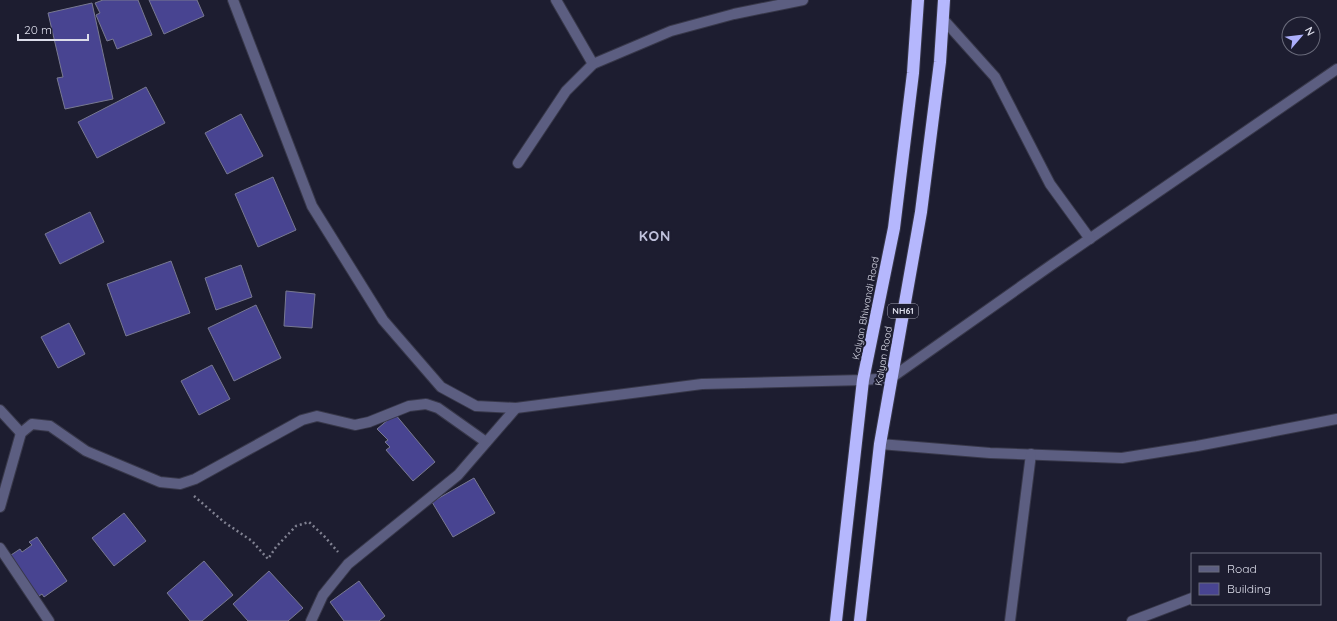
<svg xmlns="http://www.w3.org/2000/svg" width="1337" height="621" font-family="Quicksand,sans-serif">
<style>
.building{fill:#484491;stroke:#787991}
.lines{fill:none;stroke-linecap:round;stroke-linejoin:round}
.minor-casing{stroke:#38384a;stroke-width:12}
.highway-casing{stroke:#38384a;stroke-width:14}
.path{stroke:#818292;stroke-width:2.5;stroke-dasharray:2 3;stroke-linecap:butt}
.minor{stroke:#5c5e81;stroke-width:10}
.highway{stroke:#b5b7fd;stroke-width:12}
.labels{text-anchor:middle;stroke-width:4;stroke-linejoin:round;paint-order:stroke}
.shield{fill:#1d1d30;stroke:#a3a3b2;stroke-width:1}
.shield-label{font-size:9px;font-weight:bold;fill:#dcddea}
.street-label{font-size:10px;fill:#dcddea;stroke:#1d1d30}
.district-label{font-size:14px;font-weight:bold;letter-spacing:1px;fill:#bfc1db;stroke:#1d1d30}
</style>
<rect width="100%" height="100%" fill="#1d1d30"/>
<g class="building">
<polygon points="103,0 138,0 152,35 117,49 113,39 107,41 96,15 100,13 95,3"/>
<polygon points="149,0 197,0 204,16 164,34"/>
<polygon points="92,3 113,99 65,109 57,78 63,77 48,13"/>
<polygon points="146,87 165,123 97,158 78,122"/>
<polygon points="241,114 263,156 227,174 205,133"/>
<polygon points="273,177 296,230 258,247 235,194"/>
<polygon points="90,212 104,242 60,264 45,234"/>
<polygon points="171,261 190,313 126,336 107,284"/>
<polygon points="241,265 252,297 216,310 205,278"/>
<polygon points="286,291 315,294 312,328 284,326"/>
<polygon points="256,305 281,358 234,381 208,328"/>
<polygon points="69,323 85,354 58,368 41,337"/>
<polygon points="212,365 230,399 199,415 181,381"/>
<polygon points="395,414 435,462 413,481 386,450 390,447 385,442 388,440 377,429"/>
<polygon points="474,478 495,513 453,537 432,502"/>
<polygon points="124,513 146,541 114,566 92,538"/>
<polygon points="37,537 67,581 44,597 42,594 36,598 8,557 20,549 22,552 32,545 29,542"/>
<polygon points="204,561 233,595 202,621 190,621 167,593"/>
<polygon points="269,571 303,608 288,621 248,621 233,604"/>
<polygon points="359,581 385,616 379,621 344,621 330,602"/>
</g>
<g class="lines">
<defs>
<g id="minor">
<polyline points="233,0 312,206 383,320 441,387 476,406 516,408 702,384 863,380 891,378 1050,266 1337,69"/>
<polyline points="556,0 593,64"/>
<polyline points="943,19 995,77 1050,184 1090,239"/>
<polyline points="518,163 566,91 593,64 671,31 734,14 803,0"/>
<polyline points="0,410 21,433"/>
<polyline points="880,444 990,453 1122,458 1197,446 1337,419"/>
<polyline points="0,507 21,433 32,424 50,426 86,451 160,482 180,484 195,479 302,420 317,416 355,425 369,422 409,406 426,404 438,408 486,442"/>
<polyline points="0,548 49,621"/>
<polyline points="311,621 323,595 348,564 458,475 516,408"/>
<polyline points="1010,621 1031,454"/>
<polyline points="1132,621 1192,598"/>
</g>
<g id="highway">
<polyline points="836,621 863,380 894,228 913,73 918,0"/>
<polyline points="860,621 880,444 921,212 940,62 944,0"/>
</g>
</defs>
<use href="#minor" class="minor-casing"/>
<use href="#highway" class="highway-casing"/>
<polyline class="path" points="194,496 224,522 252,541 268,559 276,547 296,526 309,522 325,537 338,552"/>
<use href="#minor" class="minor"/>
<use href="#highway" class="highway"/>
</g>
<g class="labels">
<rect class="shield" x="888" y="304" width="30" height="14" rx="3"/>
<g class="shield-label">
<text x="903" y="314">NH61</text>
</g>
<g class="street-label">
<text transform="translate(865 308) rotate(-79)" y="4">Kalyan Bhiwandi Road</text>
<text transform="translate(883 356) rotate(-80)" y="4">Kalyan Road</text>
</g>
<g class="district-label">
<text x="655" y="241">KON</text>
</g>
</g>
<rect x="1191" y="553" width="130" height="52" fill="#1d1d30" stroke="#696a7a"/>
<rect x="1199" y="566" width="20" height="6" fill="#5c5e81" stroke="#696a7a"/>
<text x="1227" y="573" font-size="12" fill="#dcddea">Road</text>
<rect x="1199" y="583" width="20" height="12" fill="#484491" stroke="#696a7a"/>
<text x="1227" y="593" font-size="12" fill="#dcddea">Building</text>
<g transform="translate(1301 36) rotate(62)"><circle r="19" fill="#1d1d30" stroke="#696a7a"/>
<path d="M0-3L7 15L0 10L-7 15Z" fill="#acaffb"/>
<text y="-6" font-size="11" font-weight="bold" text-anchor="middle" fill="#dcddea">N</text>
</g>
<path d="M18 34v6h70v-6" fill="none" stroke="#dcddea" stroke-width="2"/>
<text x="24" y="34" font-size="12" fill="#dcddea" stroke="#1d1d30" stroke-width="3" paint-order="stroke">20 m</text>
</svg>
